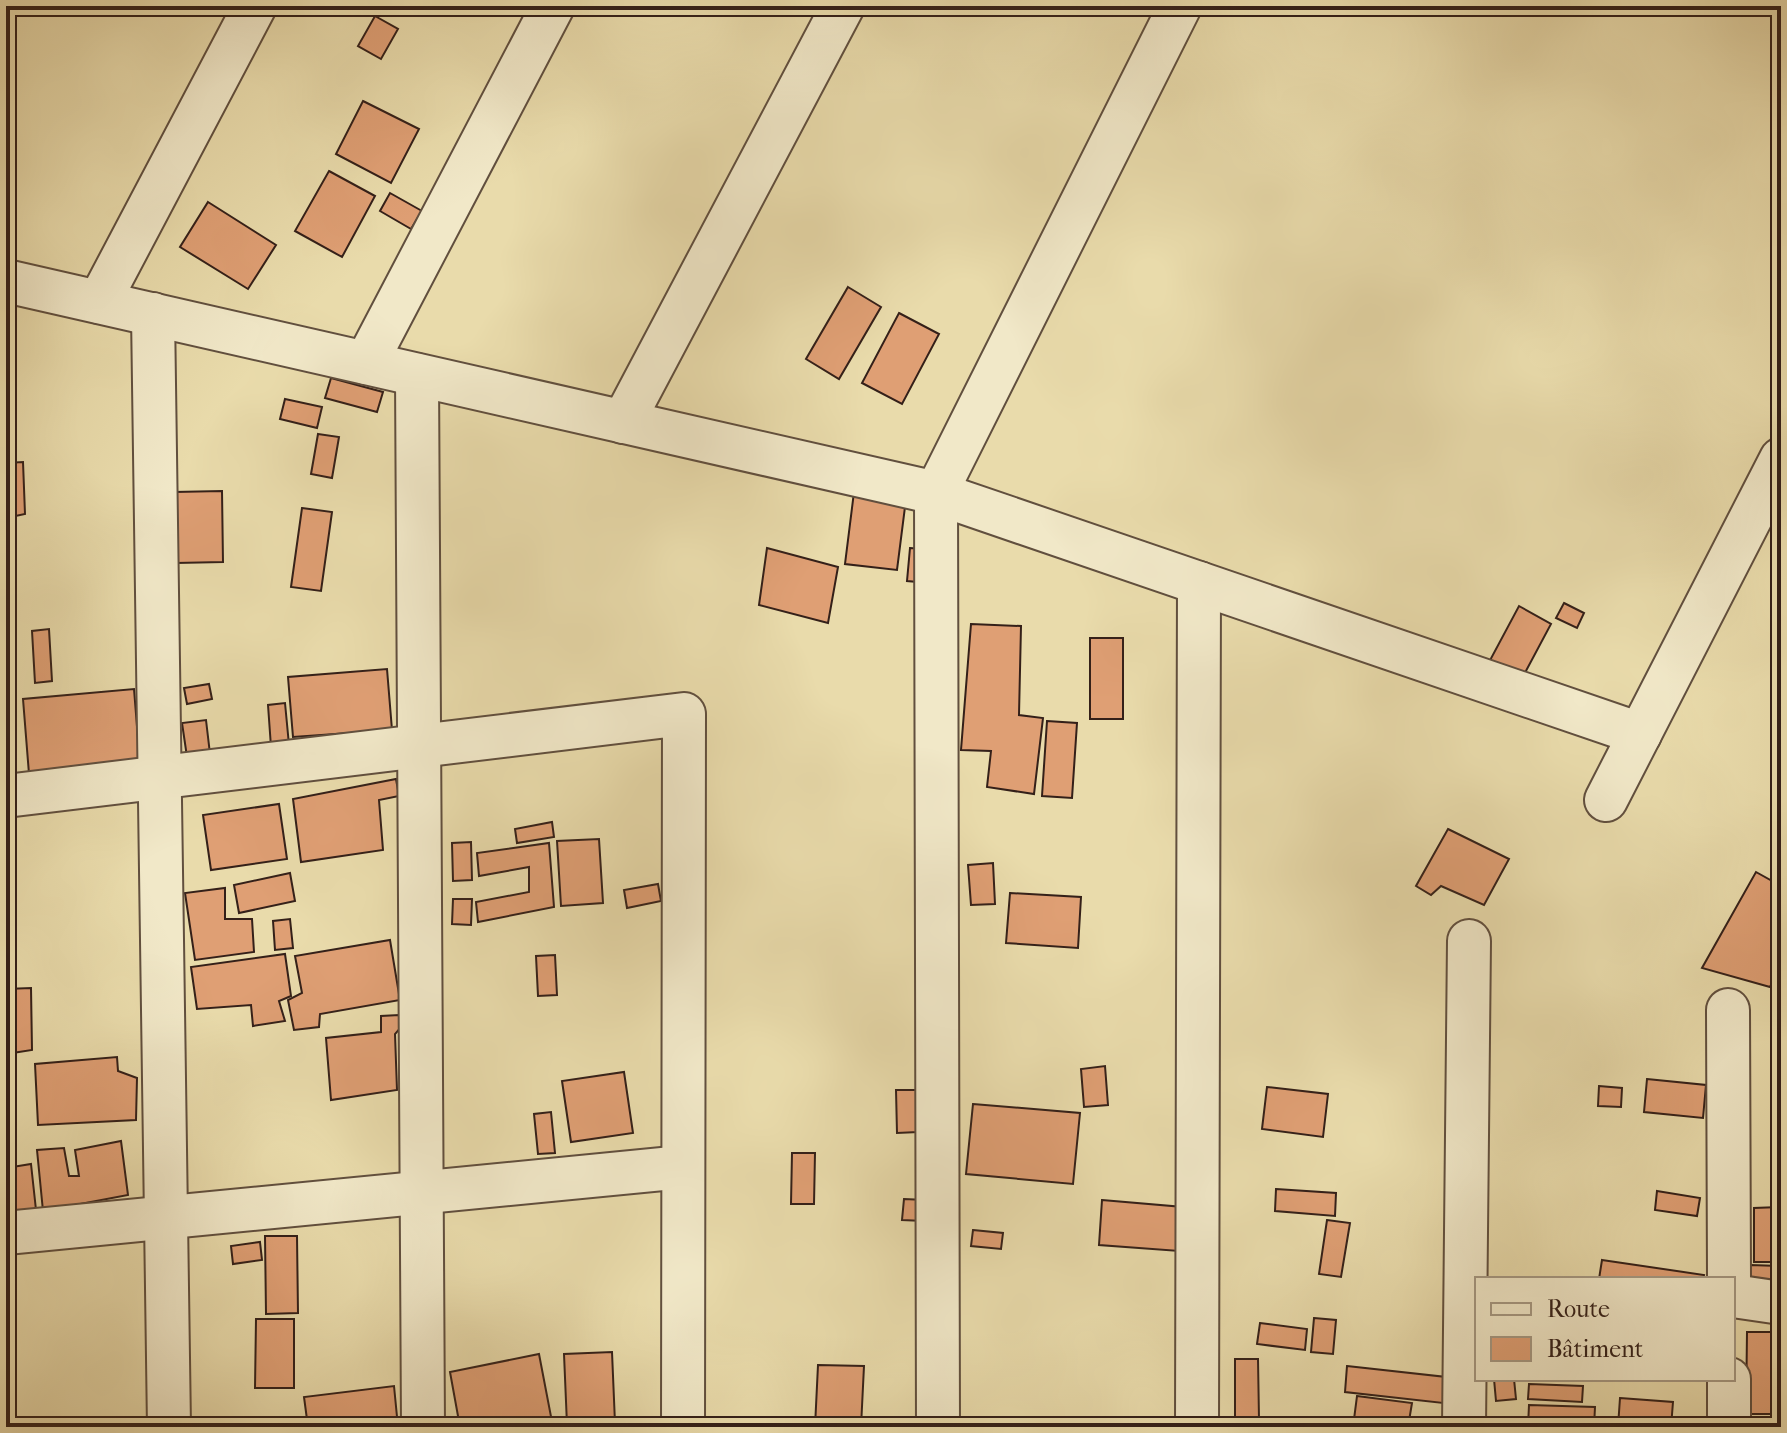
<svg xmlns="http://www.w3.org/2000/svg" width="1787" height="1433" font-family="'IM FELL French Canon',serif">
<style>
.building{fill:#df9f74;stroke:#342019;stroke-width:2}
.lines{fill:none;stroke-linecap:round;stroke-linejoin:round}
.minor-casing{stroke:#614f3e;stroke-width:46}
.minor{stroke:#f1e8c8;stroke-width:42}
</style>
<rect width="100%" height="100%" fill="#e9dbab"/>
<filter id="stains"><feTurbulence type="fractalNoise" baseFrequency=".0025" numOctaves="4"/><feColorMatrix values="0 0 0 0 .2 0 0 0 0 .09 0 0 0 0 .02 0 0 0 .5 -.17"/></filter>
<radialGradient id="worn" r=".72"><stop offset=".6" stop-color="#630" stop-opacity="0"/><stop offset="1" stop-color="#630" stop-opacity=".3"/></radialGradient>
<g class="building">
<polygon points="375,16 398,29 381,59 358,46"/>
<polygon points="363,101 419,129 391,183 336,154"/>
<polygon points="329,171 375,196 342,257 295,231"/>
<polygon points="390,193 422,211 411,229 380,211"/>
<polygon points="208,202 276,245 248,289 180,247"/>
<polygon points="848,287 881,307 839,379 806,359"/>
<polygon points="899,313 939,334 902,404 862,383"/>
<polygon points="331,378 383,392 377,412 325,398"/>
<polygon points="285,399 322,407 317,428 280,419"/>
<polygon points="318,434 339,437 332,478 311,474"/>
<polygon points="23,462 25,514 6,518 6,463"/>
<polygon points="222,491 223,562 176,563 174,492"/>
<polygon points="854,492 906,499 897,570 845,564"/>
<polygon points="302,508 332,512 321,591 291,587"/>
<polygon points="767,548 838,567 828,623 759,605"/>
<polygon points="910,548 932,550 929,583 907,581"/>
<polygon points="1564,603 1584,613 1577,628 1556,618"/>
<polygon points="1519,606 1551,624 1520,682 1488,664"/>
<polygon points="971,624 1021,626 1019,715 1043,718 1034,794 987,787 991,751 961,750"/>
<polygon points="49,629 52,681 35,683 32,631"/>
<rect x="1090" y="638" width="33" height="81"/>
<polygon points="387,669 392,730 293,737 288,677"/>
<polygon points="209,684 212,699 187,704 184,688"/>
<polygon points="134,689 140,764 29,774 23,699"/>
<polygon points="285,703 289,745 271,747 268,705"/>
<polygon points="206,720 210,754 187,757 182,723"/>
<polygon points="1047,721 1077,723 1072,798 1042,796"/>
<polygon points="396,779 399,796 379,800 383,850 301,862 293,799"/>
<polygon points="279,804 287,859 211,870 203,815"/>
<polygon points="552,822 554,837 517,843 515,829"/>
<polygon points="1448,829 1509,859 1484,905 1441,886 1431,895 1416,886"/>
<polygon points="599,839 603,903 561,906 557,841"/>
<polygon points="471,842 472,880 453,881 452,843"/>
<polygon points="549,843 554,907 478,922 476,902 529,892 529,867 479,876 477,853"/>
<polygon points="993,863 995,904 971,905 968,865"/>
<polygon points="1756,872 1781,886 1781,966 1770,987 1702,968"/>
<polygon points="290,873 295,901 239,913 234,885"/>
<polygon points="658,884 661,901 627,908 624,890"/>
<polygon points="225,888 225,919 252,919 254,952 195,960 185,893"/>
<polygon points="1010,893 1081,897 1078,948 1006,943"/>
<polygon points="453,899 472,899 471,925 452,924"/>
<polygon points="290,919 293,948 275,950 273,921"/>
<polygon points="390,940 400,1000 320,1014 319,1027 294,1030 288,1000 302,993 295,956"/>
<polygon points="285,954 291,996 279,1001 285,1021 253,1026 251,1005 197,1009 191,967"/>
<polygon points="555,955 557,995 538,996 536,956"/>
<polygon points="31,988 32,1050 6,1054 6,989"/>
<polygon points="399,1015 402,1026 395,1034 397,1090 331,1100 326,1038 381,1032 381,1016"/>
<polygon points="117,1057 118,1071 137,1078 136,1120 38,1125 35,1064"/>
<polygon points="1105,1066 1108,1105 1084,1107 1081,1069"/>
<polygon points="624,1072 633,1133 571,1142 562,1081"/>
<polygon points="1647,1079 1706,1085 1703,1118 1644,1112"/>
<polygon points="1599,1086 1622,1088 1621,1107 1598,1106"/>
<polygon points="1267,1087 1328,1094 1323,1137 1262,1129"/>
<polygon points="896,1090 917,1090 918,1132 897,1133"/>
<polygon points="973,1104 1080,1113 1073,1184 966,1174"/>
<polygon points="551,1112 555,1153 538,1154 534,1114"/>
<polygon points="121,1141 128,1195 43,1211 37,1150 64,1148 69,1176 79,1176 75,1150"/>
<polygon points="792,1153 815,1153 814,1204 791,1204"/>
<polygon points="31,1164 36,1210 6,1215 6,1168"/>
<polygon points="1276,1189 1336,1193 1335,1216 1275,1211"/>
<polygon points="1657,1191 1700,1198 1697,1216 1655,1210"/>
<polygon points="904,1199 925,1200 924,1221 902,1220"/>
<polygon points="1102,1200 1183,1207 1179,1251 1099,1245"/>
<polygon points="1781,1207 1781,1262 1754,1262 1754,1208"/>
<polygon points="1327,1220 1350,1223 1341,1277 1319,1274"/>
<polygon points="973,1230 1003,1233 1001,1249 971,1246"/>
<polygon points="265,1236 297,1236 298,1313 266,1314"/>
<polygon points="260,1242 262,1260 233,1264 231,1246"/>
<polygon points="1602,1260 1704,1275 1703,1279 1599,1279"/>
<polygon points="1750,1265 1781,1266 1781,1291 1750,1290"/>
<polygon points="1314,1318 1336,1320 1333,1354 1311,1352"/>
<polygon points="256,1319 294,1319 294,1388 255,1388"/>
<polygon points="1260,1323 1307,1329 1305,1350 1257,1344"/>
<polygon points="1747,1332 1781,1332 1781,1414 1746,1414"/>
<polygon points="612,1352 615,1423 567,1425 564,1354"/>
<polygon points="539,1354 553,1427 460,1427 450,1372"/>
<polygon points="1235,1359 1258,1359 1259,1419 1235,1420"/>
<polygon points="818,1365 864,1366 861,1427 815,1427"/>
<polygon points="1347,1366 1446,1377 1443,1403 1345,1392"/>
<polygon points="1494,1379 1514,1379 1516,1399 1496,1401"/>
<polygon points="1529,1384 1583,1386 1582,1402 1528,1399"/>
<polygon points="394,1386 398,1427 308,1427 304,1397"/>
<polygon points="1357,1396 1412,1403 1408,1427 1353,1427"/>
<polygon points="1620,1398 1673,1402 1671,1427 1618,1427"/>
<polygon points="1529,1405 1595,1407 1594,1427 1528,1427"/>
<polygon points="1494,1418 1518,1419 1518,1427 1493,1427"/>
</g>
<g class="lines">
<defs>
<g id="minor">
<polyline points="6,281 936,493 1640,734"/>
<polyline points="99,302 255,6"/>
<polyline points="153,314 169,1427"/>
<polyline points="366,363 553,6"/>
<polyline points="417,375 423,1427"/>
<polyline points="623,422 843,6"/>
<polyline points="6,796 684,714 683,1427"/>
<polyline points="1606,800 1781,459"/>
<polyline points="1728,1010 1729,1279"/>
<polyline points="6,1233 683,1167"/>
<polyline points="1733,1296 1781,1303"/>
<polyline points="1729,1379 1729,1427"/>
<polyline points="938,1427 936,493 1180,6"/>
<polyline points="1197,1427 1199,583"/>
<polyline points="1464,1427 1469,941"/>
</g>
</defs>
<use href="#minor" class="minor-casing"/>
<use href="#minor" class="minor"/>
</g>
<rect width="1787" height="1433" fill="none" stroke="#e9dbab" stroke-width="32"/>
<rect x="8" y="8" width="1771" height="1417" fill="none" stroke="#342019" stroke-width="4"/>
<rect x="16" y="16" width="1755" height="1401" fill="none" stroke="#342019" stroke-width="2"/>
<rect x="1475" y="1277" width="260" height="104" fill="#f1e8c8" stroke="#a59882" stroke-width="2"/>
<rect x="1491" y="1303" width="40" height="12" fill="#f1e8c8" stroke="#a59882" stroke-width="2"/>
<text x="1547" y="1317" font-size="24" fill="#342019">Route</text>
<rect x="1491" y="1337" width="40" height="24" fill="#df9f74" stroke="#a59882" stroke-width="2"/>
<text x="1547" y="1357" font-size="24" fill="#342019">Bâtiment</text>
<rect width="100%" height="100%" filter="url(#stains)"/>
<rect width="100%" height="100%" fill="url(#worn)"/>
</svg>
